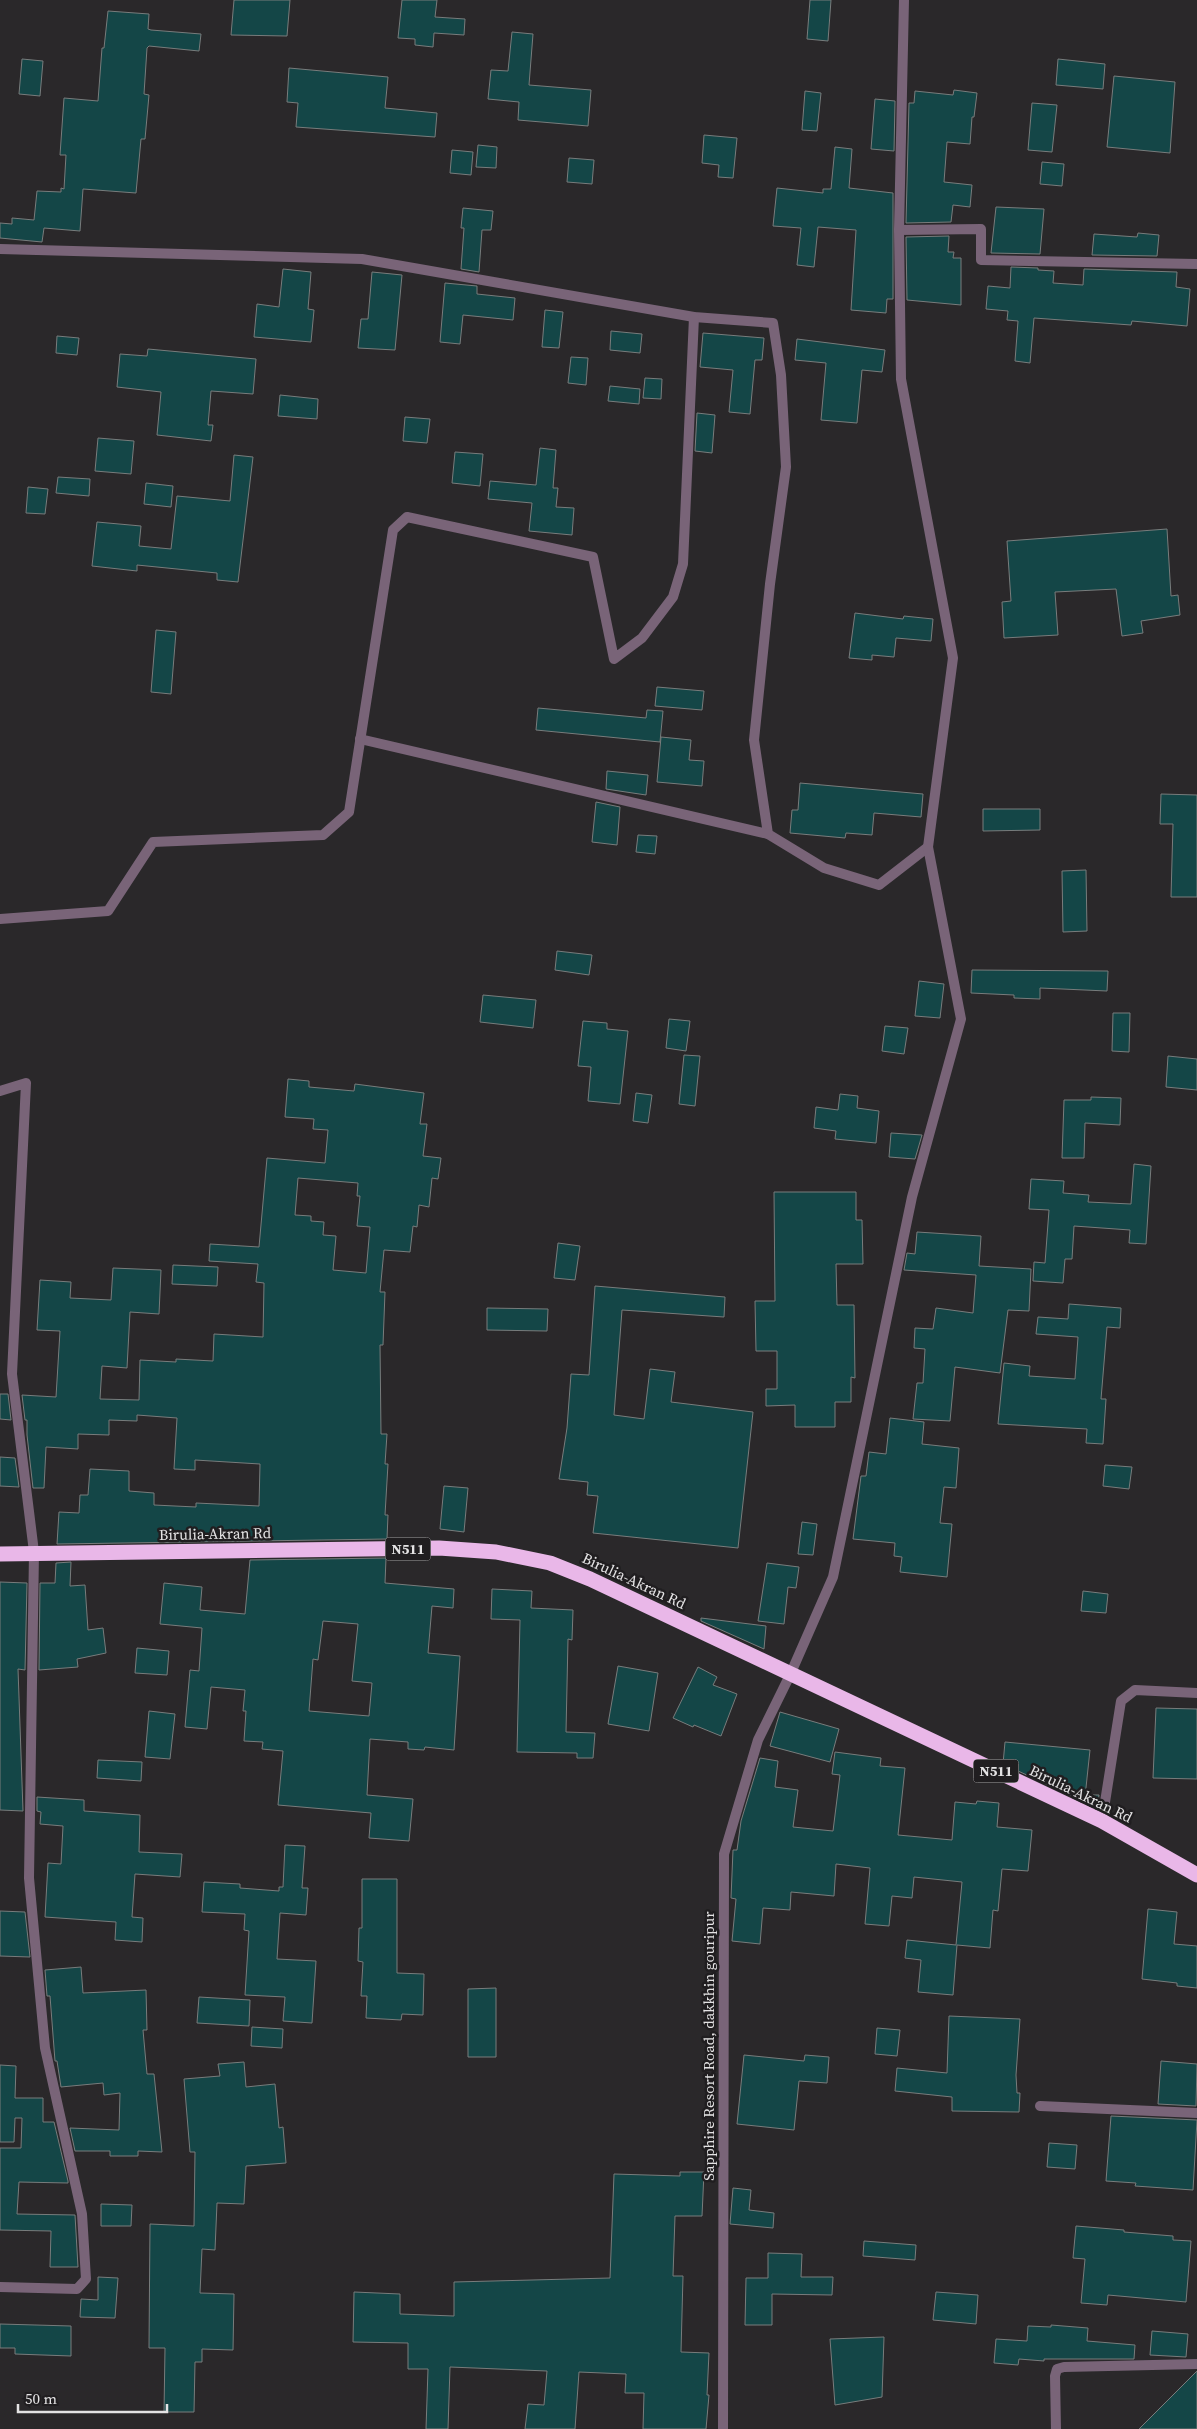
<svg xmlns="http://www.w3.org/2000/svg" width="1197" height="2429" font-family="'Source Serif 4',serif">
<style>
.building{fill:#144647;stroke:#787c7c;fill-rule:evenodd}
.lines{fill:none;stroke-linecap:round;stroke-linejoin:round}
.street{stroke:#796478;stroke-width:10}
.highway{stroke:#e9b7e8;stroke-width:15}
.labels{text-anchor:middle;stroke-width:5;stroke-linejoin:round;paint-order:stroke}
.shield{fill:#201e20;stroke:#a9a8a9;stroke-width:1}
.shield-label{font-size:14px;font-weight:bold;fill:#e4e3e4}
.street-label{font-size:15px;fill:#e4e3e4;stroke:#201e20}
</style>
<rect width="100%" height="100%" fill="#2a282a"/>
<g class="building">
<polygon points="234,0 290,0 287,36 231,35"/>
<polygon points="402,0 437,0 435,17 465,19 464,35 434,33 433,47 415,45 415,39 398,38"/>
<polygon points="810,0 831,0 828,41 807,39"/>
<polygon points="108,11 149,14 148,29 151,30 201,34 199,51 149,46 147,48 144,94 149,95 145,139 141,139 136,193 83,189 80,231 44,228 42,242 0,238 0,223 12,224 12,218 34,220 37,191 61,192 61,188 64,189 66,155 60,155 64,98 98,101 102,48 104,48"/>
<polygon points="512,32 533,34 529,85 591,90 588,126 518,120 519,102 488,99 491,70 508,71"/>
<polygon points="22,59 43,61 40,96 19,94"/>
<polygon points="1058,59 1105,64 1103,89 1056,85"/>
<polygon points="289,68 388,77 385,108 437,113 435,137 296,127 298,103 287,102"/>
<polygon points="1114,76 1175,82 1170,153 1107,147"/>
<polygon points="954,90 977,93 974,117 972,117 970,144 947,142 944,182 972,185 970,207 953,205 951,222 906,223 909,103 914,103 915,91 953,95"/>
<polygon points="805,91 821,93 817,131 802,130"/>
<polygon points="875,99 895,101 894,151 871,149"/>
<polygon points="1032,103 1057,105 1052,152 1028,150"/>
<polygon points="704,135 737,138 733,178 718,177 719,165 702,163"/>
<polygon points="478,145 497,147 496,168 476,167"/>
<polygon points="835,147 852,149 849,188 893,193 893,299 887,299 886,313 851,310 856,230 818,227 814,267 797,265 801,228 773,226 777,188 823,193 823,189 831,189"/>
<polygon points="452,150 473,152 471,175 450,173"/>
<polygon points="569,158 594,160 592,184 567,182"/>
<polygon points="1042,162 1064,164 1062,186 1040,184"/>
<polygon points="996,207 1044,209 1040,254 991,253"/>
<polygon points="463,208 493,211 491,230 482,230 479,272 461,269 464,228 461,228"/>
<polygon points="1138,233 1159,235 1157,256 1092,255 1094,234 1137,237"/>
<polygon points="949,236 948,252 954,252 953,258 961,258 961,305 907,300 906,237"/>
<polygon points="1011,267 1038,268 1038,270 1054,271 1053,283 1083,285 1084,269 1177,272 1176,287 1190,289 1187,326 1132,321 1131,325 1034,318 1030,363 1015,361 1018,321 1007,320 1008,311 986,309 988,286 1010,288"/>
<polygon points="283,269 311,272 308,309 314,310 311,342 254,337 257,304 279,307"/>
<polygon points="372,272 402,275 395,350 358,348 361,319 368,319"/>
<polygon points="445,283 477,286 477,294 515,298 513,320 463,315 460,344 440,342"/>
<polygon points="545,310 563,312 559,348 542,347"/>
<polygon points="611,331 642,334 640,353 610,350"/>
<polygon points="703,333 764,338 762,360 755,360 750,414 729,412 733,370 700,367"/>
<polygon points="57,336 79,338 77,355 56,353"/>
<polygon points="797,339 885,350 882,372 862,370 857,423 821,420 826,363 795,360"/>
<polygon points="148,349 256,359 253,394 211,391 208,425 213,425 211,441 157,435 161,392 117,387 120,354 147,356"/>
<polygon points="571,357 588,358 586,385 568,383"/>
<polygon points="645,378 662,379 661,399 643,398"/>
<polygon points="610,386 640,389 639,404 608,401"/>
<polygon points="280,395 318,399 317,419 278,416"/>
<polygon points="697,413 715,415 712,453 695,451"/>
<polygon points="405,417 430,419 427,443 403,441"/>
<polygon points="98,438 134,441 131,474 95,471"/>
<polygon points="540,448 556,450 553,488 558,488 556,507 574,508 572,535 529,531 532,503 488,499 490,481 536,485"/>
<polygon points="455,452 483,454 480,486 452,483"/>
<polygon points="234,455 253,457 238,582 217,580 217,573 137,565 137,571 92,566 97,522 141,526 139,546 171,549 177,496 230,501"/>
<polygon points="58,477 90,479 89,496 56,493"/>
<polygon points="146,483 173,486 171,507 144,504"/>
<polygon points="28,487 48,489 45,514 26,513"/>
<polygon points="1167,529 1171,596 1178,595 1180,615 1141,621 1143,633 1122,636 1116,589 1055,592 1058,635 1004,638 1002,602 1011,601 1007,541"/>
<polygon points="855,613 903,619 904,616 933,619 931,641 896,638 894,657 872,655 872,660 849,658"/>
<polygon points="156,630 176,632 171,694 151,692"/>
<polygon points="657,687 704,691 702,710 655,706"/>
<polygon points="538,708 646,718 647,710 663,711 660,742 536,730"/>
<polygon points="661,737 691,740 689,760 704,761 702,786 657,782"/>
<polygon points="607,771 648,775 646,795 606,789"/>
<polygon points="800,783 923,794 921,817 874,813 872,835 846,833 845,838 790,833 792,810 798,810"/>
<polygon points="1161,794 1197,795 1197,897 1171,897 1173,824 1160,824"/>
<polygon points="596,802 620,807 617,845 592,842"/>
<polygon points="983,809 1040,809 1040,830 983,831"/>
<polygon points="638,835 657,836 655,854 636,852"/>
<polygon points="1086,870 1087,931 1063,932 1062,871"/>
<polygon points="557,951 592,955 589,975 555,970"/>
<polygon points="972,970 1108,971 1107,991 1040,988 1040,999 1014,998 1014,995 971,993"/>
<polygon points="919,981 944,984 940,1018 915,1016"/>
<polygon points="483,995 536,1000 533,1028 480,1022"/>
<polygon points="1113,1013 1130,1013 1129,1052 1112,1051"/>
<polygon points="669,1019 690,1021 686,1051 666,1048"/>
<polygon points="583,1021 607,1023 607,1029 628,1031 620,1104 588,1101 591,1067 578,1066"/>
<polygon points="885,1026 908,1028 904,1054 882,1051"/>
<polygon points="684,1055 700,1056 695,1106 679,1104"/>
<polygon points="1168,1056 1197,1059 1197,1090 1166,1087"/>
<path d="M288,1079l21,2v6l45,4 1,-7 69,9 -4,31h7l-4,32 18,2 -3,21 -6,-1 -3,29 -10,-2 -2,22 -4,-1 -3,26 -26,-2 -4,42h5l-2,53h-3l1,89h6l-2,30h3l-3,51h3l-1,24 -330,5 2,-32 20,1 1,-18h8l2,-26 39,2v20l25,2v12l42,2v-4l63,3 1,-42 -65,-4v10l-21,-1 3,-51 -40,-3v6l-28,-1v15l-31,-1v15l-32,-2 -2,41h-11l-6,-53v-15h-2l-3,-25 34,2 4,-66 -23,-1 3,-50 31,2 -1,16 41,2 2,-32 48,2 -2,44 -29,-2 -3,56 -25,-2 -2,33 39,1 1,-40 36,2v-3l37,2 1,-27 49,3 1,-54 -8,-1 2,-18 -49,-3 1,-17 49,3 8,-89 58,5 3,-33 -15,-1 1,-10 -29,-2zM298,1178l60,5 -1,13h3l-3,30 13,1 -4,46 -33,-3 3,-34 -13,-1 1,-13 -13,-1v-5l-16,-1z"/>
<polygon points="636,1093 652,1095 648,1123 633,1121"/>
<polygon points="840,1094 858,1096 857,1108 879,1111 876,1143 835,1139 836,1131 814,1128 816,1107 838,1110"/>
<polygon points="1091,1097 1121,1098 1120,1125 1085,1123 1084,1158 1062,1158 1064,1100 1091,1100"/>
<polygon points="891,1133 922,1135 915,1159 889,1157"/>
<polygon points="1134,1164 1151,1166 1146,1244 1129,1243 1130,1230 1074,1226 1072,1259 1065,1259 1063,1283 1033,1281 1034,1262 1045,1263 1049,1210 1029,1209 1031,1179 1064,1181 1063,1193 1089,1195 1088,1202 1131,1204"/>
<polygon points="774,1192 856,1192 856,1220 862,1220 863,1264 836,1264 837,1305 854,1305 855,1378 851,1377 851,1402 835,1402 835,1427 795,1427 795,1405 766,1406 766,1389 777,1389 777,1351 756,1351 755,1301 775,1301"/>
<polygon points="917,1232 981,1236 979,1266 1031,1269 1029,1311 1008,1310 1000,1373 955,1367 950,1421 913,1419 917,1383 923,1383 925,1349 914,1348 915,1328 933,1329 936,1308 973,1313 976,1275 904,1270 907,1253 915,1254"/>
<polygon points="558,1243 580,1246 575,1280 554,1278"/>
<polygon points="173,1265 218,1267 217,1286 172,1284"/>
<polygon points="595,1286 725,1297 724,1317 622,1310 614,1415 644,1419 650,1369 675,1372 671,1402 753,1412 738,1548 593,1533 598,1496 587,1495 588,1482 559,1479 567,1428 571,1374 589,1375"/>
<polygon points="1069,1304 1121,1308 1120,1328 1107,1327 1101,1399 1106,1399 1103,1444 1086,1443 1087,1429 998,1424 1004,1363 1030,1366 1029,1376 1075,1379 1078,1337 1036,1334 1038,1317 1068,1319"/>
<polygon points="487,1308 548,1309 547,1331 487,1330"/>
<polygon points="0,1394 8,1394 11,1420 0,1419"/>
<polygon points="890,1418 924,1422 922,1444 959,1448 956,1488 944,1487 940,1523 952,1524 947,1577 900,1572 902,1557 894,1556 895,1543 853,1539 861,1476 866,1476 869,1452 886,1454"/>
<polygon points="0,1457 15,1458 19,1487 0,1486"/>
<polygon points="1105,1465 1132,1467 1129,1489 1103,1486"/>
<polygon points="444,1486 468,1488 464,1532 440,1529"/>
<polygon points="802,1522 817,1524 813,1555 798,1554"/>
<path d="M386,1558l-1,25 69,6 -1,19 -21,-2 -4,47 32,3 -6,94 -29,-3 -1,3 -16,-1v-7l-38,-3 -3,56 46,4 -4,42 -40,-3 2,-25 -93,-8 5,-54 -21,-2 1,-7 -19,-1 2,-30h-3l2,-21 -34,-3 -4,42 -22,-2 5,-57 9,1 3,-43 -42,-4 4,-41 38,4 -2,23 45,4 5,-54zM323,1621l35,3 -6,57 20,2 -3,33 -60,-5 4,-52 5,1z"/>
<polygon points="71,1562 70,1586 85,1585 88,1630 103,1628 106,1653 77,1659 78,1667 39,1670 40,1583 55,1583 56,1563"/>
<polygon points="767,1563 799,1567 796,1588 788,1587 784,1624 758,1621"/>
<polygon points="0,1582 27,1583 25,1670 18,1669 23,1811 0,1810"/>
<polygon points="492,1589 532,1591 531,1608 573,1610 572,1640 568,1639 566,1732 595,1733 593,1758 577,1758 577,1753 517,1752 520,1620 491,1619"/>
<polygon points="1083,1591 1108,1594 1106,1613 1081,1611"/>
<polygon points="701,1618 766,1626 764,1649 701,1621"/>
<polygon points="137,1648 169,1651 167,1675 135,1673"/>
<polygon points="618,1666 658,1673 649,1731 608,1724"/>
<polygon points="698,1667 717,1677 713,1685 737,1694 721,1736 694,1725 693,1727 673,1718"/>
<polygon points="1156,1708 1197,1709 1197,1779 1153,1778"/>
<polygon points="149,1711 175,1714 170,1759 145,1757"/>
<polygon points="780,1712 839,1729 830,1762 770,1746"/>
<polygon points="1005,1742 1090,1750 1085,1797 1070,1795 1003,1764"/>
<polygon points="835,1752 881,1758 880,1766 905,1768 898,1835 952,1840 955,1802 976,1804 977,1801 999,1803 997,1827 1032,1830 1028,1871 1002,1869 998,1911 993,1910 990,1948 957,1945 953,1995 918,1992 921,1960 905,1958 907,1940 956,1945 962,1882 914,1877 912,1898 892,1896 889,1926 865,1924 870,1868 836,1864 834,1896 791,1892 790,1910 763,1908 760,1944 732,1941 736,1899 731,1898 733,1850 737,1850 741,1821 760,1758 778,1761 775,1787 798,1790 793,1827 833,1831 840,1775 832,1774"/>
<polygon points="98,1760 142,1762 141,1781 97,1778"/>
<polygon points="1093,1795 1099,1795 1097,1808 1092,1806"/>
<polygon points="37,1797 84,1800 84,1811 140,1815 139,1852 182,1854 180,1877 135,1874 132,1917 143,1918 142,1942 115,1940 116,1922 45,1917 48,1863 61,1864 63,1826 40,1824 41,1812 37,1811"/>
<polygon points="285,1845 305,1846 302,1888 308,1888 306,1915 280,1913 277,1959 316,1961 312,2023 283,2021 285,1997 245,1995 249,1931 244,1930 245,1914 202,1912 204,1882 240,1884 240,1888 279,1891 279,1887 283,1887"/>
<polygon points="362,1879 397,1879 397,1973 424,1974 423,2015 402,2014 401,2020 366,2018 367,1996 361,1996 363,1962 358,1961 359,1928 362,1928"/>
<polygon points="1148,1909 1177,1912 1174,1944 1197,1946 1197,1988 1177,1986 1177,1983 1142,1979"/>
<polygon points="0,1911 25,1912 30,1957 0,1956"/>
<polygon points="81,1967 83,1993 146,1990 147,2030 143,2030 147,2074 154,2074 162,2152 138,2151 138,2156 110,2156 110,2151 75,2151 70,2128 119,2130 120,2093 104,2095 103,2083 61,2087 57,2061 55,2061 50,1996 47,1996 45,1970"/>
<polygon points="496,1988 496,2057 468,2057 468,1989"/>
<polygon points="199,1997 250,2000 249,2026 197,2023"/>
<polygon points="949,2016 1020,2019 1016,2075 1017,2093 1020,2093 1019,2112 952,2111 952,2097 895,2091 897,2068 947,2073"/>
<polygon points="252,2027 283,2029 282,2048 251,2046"/>
<polygon points="877,2028 900,2030 897,2056 875,2054"/>
<polygon points="744,2055 804,2061 805,2055 829,2057 827,2083 799,2081 794,2130 737,2124"/>
<polygon points="1161,2061 1197,2064 1196,2106 1158,2104"/>
<polygon points="244,2062 246,2087 275,2084 279,2128 283,2127 286,2163 246,2166 244,2204 217,2203 215,2250 202,2249 200,2293 234,2294 233,2350 202,2349 202,2362 195,2362 194,2412 164,2412 165,2348 149,2348 150,2224 194,2226 195,2152 190,2152 184,2079 220,2076 218,2064"/>
<polygon points="0,2065 16,2066 15,2098 43,2098 43,2122 54,2122 68,2181 68,2183 19,2182 17,2214 75,2215 78,2267 50,2267 51,2231 0,2230 0,2148 21,2148 22,2118 15,2118 14,2142 0,2142"/>
<polygon points="1111,2116 1197,2120 1193,2190 1135,2186 1136,2183 1106,2181"/>
<polygon points="1049,2143 1077,2145 1075,2169 1047,2167"/>
<polygon points="680,2172 704,2172 702,2216 675,2216 673,2276 683,2276 681,2352 709,2353 707,2395 709,2395 706,2429 643,2429 644,2393 625,2393 626,2374 579,2372 575,2429 525,2429 528,2404 544,2405 547,2371 450,2367 448,2429 426,2429 428,2369 408,2369 408,2343 353,2342 354,2292 400,2294 400,2314 454,2316 454,2282 610,2278 614,2174 680,2176"/>
<polygon points="733,2188 751,2190 749,2210 774,2213 773,2228 730,2224"/>
<polygon points="101,2204 132,2205 131,2226 101,2226"/>
<polygon points="1076,2226 1124,2230 1124,2232 1173,2236 1173,2240 1191,2241 1186,2302 1108,2295 1107,2305 1081,2303 1085,2259 1073,2258"/>
<polygon points="864,2241 916,2245 915,2260 863,2256"/>
<polygon points="768,2253 802,2254 801,2277 833,2277 832,2295 772,2294 772,2325 745,2325 746,2278 768,2278"/>
<polygon points="98,2277 118,2278 115,2318 80,2317 81,2299 98,2300"/>
<polygon points="936,2292 978,2295 976,2324 933,2320"/>
<polygon points="0,2324 71,2326 71,2356 15,2354 15,2348 0,2348"/>
<polygon points="1051,2325 1088,2328 1087,2341 1135,2345 1134,2359 1044,2359 1044,2361 1019,2359 1018,2365 994,2363 996,2339 1027,2341 1028,2326 1051,2327"/>
<polygon points="1152,2331 1188,2334 1186,2357 1150,2355"/>
<polygon points="884,2337 882,2397 835,2405 830,2339"/>
<polygon points="1197,2371 1197,2429 1139,2429"/>
</g>
<g class="lines">
<g class="street">
<polyline points="899,230 981,229 981,260 1197,264"/>
<polyline points="0,249 362,259 694,317 773,323 781,375 786,467 770,584 754,740 768,834 824,868 879,885 928,847"/>
<polyline points="360,739 768,834"/>
<polyline points="0,919 108,911 153,842 323,835 349,812 393,530 407,517 593,557 614,659 642,638 673,597 683,564 694,317"/>
<polyline points="0,1091 26,1083 12,1374 34,1552 29,1878 45,2048 82,2214 86,2279 77,2289 0,2287"/>
<polyline points="1102,1821 1121,1701 1135,1690 1197,1693"/>
<polyline points="1040,2106 1197,2113"/>
<polyline points="723,2429 724,1854 758,1740 790,1675 833,1577 912,1197 961,1019 928,847 953,658 901,379 899,230 904,0"/>
<polyline points="1056,2429 1055,2376 1057,2369 1064,2367 1197,2364"/>
</g>
<polyline class="highway" points="0,1554 439,1548 496,1552 550,1563 590,1579 1102,1821 1197,1875"/>
</g>
<g class="labels">
<g class="shield">
<rect x="385.5" y="1537.5" width="45" height="23" rx="4"/>
<rect x="973.5" y="1759.5" width="45" height="23" rx="4"/>
</g>
<g class="shield-label">
<text x="408" y="1554">N511</text>
<text x="996" y="1776">N511</text>
</g>
<g class="street-label">
<text transform="translate(215 1534) rotate(-1)" y="5">Birulia-Akran Rd</text>
<text transform="translate(634 1581) rotate(25)" y="5">Birulia-Akran Rd</text>
<text transform="translate(1081 1794) rotate(26)" y="5">Birulia-Akran Rd</text>
<text transform="translate(709 2046) rotate(-90)" y="5">Sapphire Resort Road, dakkhin gouripur</text>
</g>
</g>
<path d="M18 2404v8h149v-8" fill="none" stroke="#e4e3e4" stroke-width="2.5"/>
<text x="25" y="2404" font-size="15" fill="#e4e3e4" stroke="#201e20" stroke-width="4" paint-order="stroke">50 m</text>
</svg>
